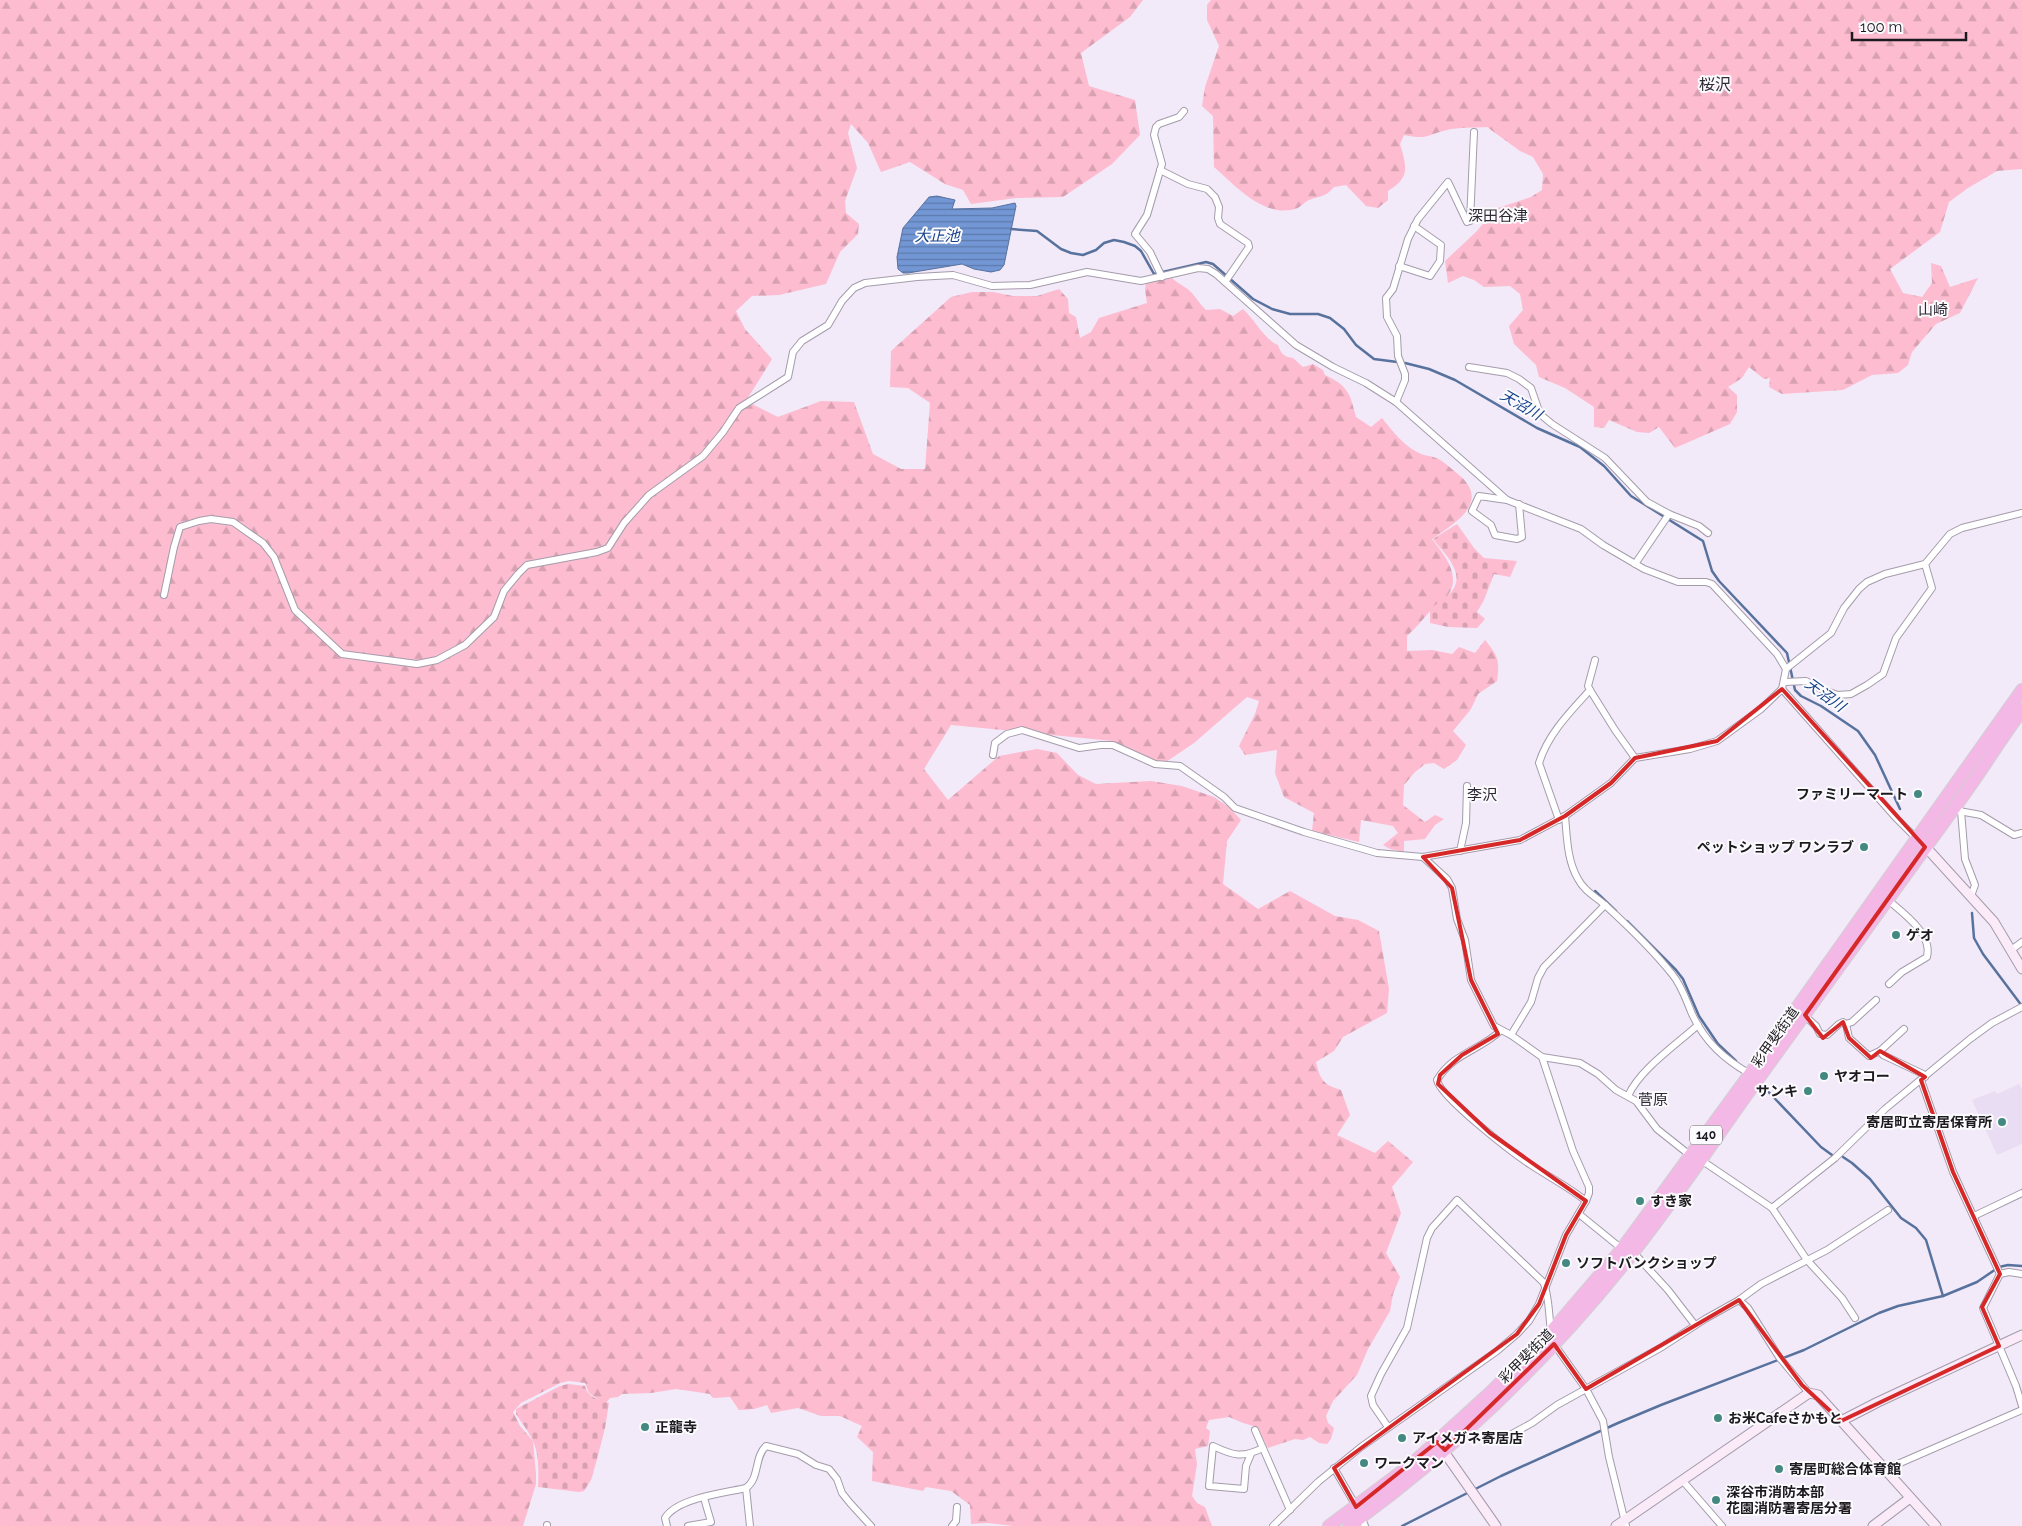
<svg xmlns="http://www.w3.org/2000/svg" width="2022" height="1526" font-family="Raleway,'Noto Sans JP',sans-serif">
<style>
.built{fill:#e9ddf4}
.forest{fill:url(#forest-firs)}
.cemetery{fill:url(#cemetery-stones)}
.water{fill:url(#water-rules);stroke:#58729e}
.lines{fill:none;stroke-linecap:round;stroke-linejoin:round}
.stream{stroke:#58729e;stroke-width:2.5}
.street-casing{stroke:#a49cab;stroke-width:8}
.secondary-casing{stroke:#a49cab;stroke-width:11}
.highway-casing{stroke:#d2d1d2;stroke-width:14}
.street{stroke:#fff;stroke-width:6}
.secondary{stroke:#fbeaf8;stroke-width:9}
.highway{stroke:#f3b8e6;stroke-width:12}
.marked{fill:none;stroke:#d62828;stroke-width:4;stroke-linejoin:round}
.poi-dot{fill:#438981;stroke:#fbfafd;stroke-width:2}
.labels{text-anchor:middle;stroke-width:4;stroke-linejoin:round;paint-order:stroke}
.shield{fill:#fbfafd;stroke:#605d62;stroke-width:1}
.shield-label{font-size:12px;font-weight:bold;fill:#1d1a1f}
.poi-label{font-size:14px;font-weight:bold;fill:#1d1a1f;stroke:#fbfafd;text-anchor:start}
.street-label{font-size:14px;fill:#1d1a1f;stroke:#fbfafd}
.neighbourhood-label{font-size:15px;fill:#302a36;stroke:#fbfafd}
.water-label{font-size:15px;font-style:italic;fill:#16428a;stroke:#fbfafd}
.quarter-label{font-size:16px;fill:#302a36;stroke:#fbfafd}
</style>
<defs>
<pattern id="forest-firs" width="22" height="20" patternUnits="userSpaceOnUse" patternTransform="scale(1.25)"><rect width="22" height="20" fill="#fdbcd0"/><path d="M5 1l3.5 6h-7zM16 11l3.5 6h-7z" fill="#d8a1b2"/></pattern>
<pattern id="cemetery-stones" width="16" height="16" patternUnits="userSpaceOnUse" patternTransform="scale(1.25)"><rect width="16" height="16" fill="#fdbcd0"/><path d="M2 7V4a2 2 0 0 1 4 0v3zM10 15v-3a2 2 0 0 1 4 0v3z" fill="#d8a1b2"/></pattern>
<pattern id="water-rules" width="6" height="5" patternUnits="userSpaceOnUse" patternTransform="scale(1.25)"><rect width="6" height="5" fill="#7297d4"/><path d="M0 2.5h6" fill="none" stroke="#5d7aab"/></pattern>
</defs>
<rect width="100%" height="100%" fill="#f2e9f9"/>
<polygon class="built" points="2019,1084 2022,1089 2022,1144 1997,1155 1972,1100 1995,1091 1997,1094"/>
<g class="forest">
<path d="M0,0h1143l-13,17 -49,36 8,33 46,14 5,35 -28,29 -49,33 -47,1 -45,6 -8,-14 -18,-6 -35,-22 -29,10 -13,-29 -17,-19 -3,9 9,35 -12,33 1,12 13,11 -1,10 -18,18 -14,32 -47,11 -27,1 -16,15 9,18 27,30 -26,42 32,16 43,-16 33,1 19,52 28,15h24l5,-66 -22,-15 -18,-1 1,-36 60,-54 21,-5h21l20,4h24l22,-7 9,10 1,14 7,4 4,21 11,-6 8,-14 48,-15 -2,-13 1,-7 26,-5c5,5 16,10 20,15 5,6 8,11 14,17l14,-1 13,7 10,-7c12,11 21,30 35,36 3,9 6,12 15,13l10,9 10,-3 10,6 2,5c23,11 25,18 31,42l15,10 11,-9c11,14 23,29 39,36 5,2 11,2 15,4 8,3 15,11 22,16 34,28 -3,49 -26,65 14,18 33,41 11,62 -3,4 -9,5 -12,9 -8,9 -15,18 -24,26v15l25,-1 20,4 7,-7 16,6 10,-13c13,16 15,20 12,41l-19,13 -7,15 -18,22 13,14 -9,15 -13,9 -10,-6 -9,1 -10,8 -11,13 -1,20 22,17 10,-7 9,4 -9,6 -10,14 -21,2v11l-14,-3 -7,-4 15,-12 -5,-7 -32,-6 -2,22 -47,-11 2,-18 -30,-16 -9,-24 2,-23 -32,5 -6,-9 16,-32 4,-13 -12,-4 -53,46 -31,21 -50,-23 -162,-16 -27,44 24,31 51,-44 38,-7 20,4 21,22 18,9 55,-3 31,5 32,11 15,10 12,13 -14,21 -4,43 35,25 32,-18 45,25 23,4 21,11 10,58 -2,24 -44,24 -9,14 -18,11c4,18 8,23 25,28l9,25 -13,20 38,18 13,-12 25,21 -21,25 9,26 -15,40 14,24 -7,17 -3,17 -22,38 -11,26 -24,26 -7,15 2,7 6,5 -3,11 -4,5 -8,-1 -9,-6 -7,3 -8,-1 -27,9 -11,-21 -14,-4 -14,-6 -20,3 -3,8 4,3 -2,15 -13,3 2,15 -5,32 5,7 8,4 7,19h-198l-27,-3 -16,1 -1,-19 -19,-14 -25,-4 -3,4 -51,-10 1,-29 -16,-15 5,-11 -22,-10h-19l-23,-8 -27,5 -4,-8 -13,4 -15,1 -9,-13 -17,1 -3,-4 -34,-5 -25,4 -29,1 -4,3 -8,1 -5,6 -16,-11 -4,-10 -16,-2 -9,2 -39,20 -8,9 7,14 13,15 3,33v10l-13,42h-523z"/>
<path d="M1211,0h811v169l-25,2 -29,17 -19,14 -9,30 -50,37 13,24 19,4 10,-14 -1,-20 10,3 9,21 28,-9 -18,35 -24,11 -24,28 -4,13 -10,8 -26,2 -29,15 -61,4 -13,-7 1,-9 -6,1 -15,-12 -7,11 -14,9 9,8v17l-7,12 -55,24 -16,-21 -10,6 -12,-1 -28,-12 -5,8 -10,-1v-20l-29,-19 -26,-11 -3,-12 -22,-21 -5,-18 14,-16 -3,-16 -10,-8 -26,1 -10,-7 -11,-4 -15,7 -3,-22 32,-30 18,-22 36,-12 11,-7 1,-16 -10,-17 -13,-6 -33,-24c-13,1 -28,0 -40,3 -20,5 -20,10 -43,5l-4,9c7,24 10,33 -12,47v9l-10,8 -12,-2 -20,-21 -12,2c-10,12 -15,8 -27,14 -3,2 -6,5 -9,7 -33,12 -62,-22 -84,-41l-1,-51 -11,-10 3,-19 14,-41 -12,-26v-15z"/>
</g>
<g class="cemetery">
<path d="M1457,524l17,24 10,10 33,3 -7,16 -16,-3 -10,26 -7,12 8,7 -8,9 -29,-1 -18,-4v-14c7,-6 20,-13 24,-21 10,-17 -11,-36 -21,-49z"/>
<path d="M568,1384l17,2c3,12 13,13 24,17l-4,25 -9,35 -5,17 -7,11 -5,1 -41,-5c1,-15 1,-37 -7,-50 -4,-8 -10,-15 -15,-23v-5l44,-23z"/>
</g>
<polygon class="water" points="937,196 955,200 952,209 992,208 1015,203 1016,206 1004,265 1000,270 991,272 974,269 962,264 908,273 903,273 898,269 897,257 903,228 929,197"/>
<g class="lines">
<g class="stream">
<polyline points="1011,229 1037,231 1061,249 1071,253 1083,255 1096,250 1104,243 1114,240 1124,242 1135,246 1141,251 1154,274 1206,262 1213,264 1253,299 1272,309 1290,314 1318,314 1330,318 1344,329 1356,345 1374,359 1405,363 1429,369 1455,380 1537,428 1580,447 1604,466 1631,496 1703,541 1712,571 1719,581 1787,653 1795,690 1801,696 1821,706 1858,731 1875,755 1900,809"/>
<polyline points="1595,891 1616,911"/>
<polyline points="1972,913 1974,938 1983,954 2022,1006"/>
<polyline points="1627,921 1676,970 1683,979 1699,1016 1718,1044 1736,1061"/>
<polyline points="1760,1083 1821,1147 1832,1155"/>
<polyline points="1843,1157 1852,1163 1870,1179 1901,1218 1916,1228 1926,1240 1943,1296"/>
<polyline points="1402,1526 1501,1476 1618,1423 1661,1405 1804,1350 1879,1313 1898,1306 1943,1296 1977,1282 1999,1267 2008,1265 2022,1266"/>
</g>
<defs>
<g id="street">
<polyline points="1160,170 1188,184 1207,189 1215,197 1219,207 1218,218 1220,224 1248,243 1249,247 1225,282"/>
<polyline points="1399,266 1430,276 1440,261 1441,245 1414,226"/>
<polyline points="1162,277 1150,252 1135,234 1147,215 1162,164 1154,135 1156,127 1159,124 1179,117 1184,111"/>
<polyline points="1469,367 1507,373 1519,379 1531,388 1540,414 1552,424 1605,458 1647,502 1669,514 1635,564"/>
<polyline points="1396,402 1405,380 1405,374 1398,356 1397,336 1387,317 1386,298 1393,289 1408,239 1418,219 1448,182 1467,222 1470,221 1474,132"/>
<polyline points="1507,500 1479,496 1472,511 1491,525 1495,535 1517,539 1522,537 1519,504"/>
<polyline points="1669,514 1699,526 1708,533"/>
<polyline points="164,595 174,547 180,527 199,521 211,519 233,522 263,543 274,557 295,610 342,654 417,664 437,660 465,645 494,617 504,591 518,574 527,565 597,552 608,548 624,523 649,495 703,456 723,432 739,408 788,377 793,352 802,341 828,325 842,301 854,288 865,283 917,277 953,275 992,286 1030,285 1087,272 1141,281 1198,268 1208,269 1216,274 1296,345 1333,367 1366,383 1396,402 1507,500 1581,529 1603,545 1644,569 1678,582 1706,582 1712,584 1777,654 1786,669 1782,689 1761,709 1717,741 1690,749 1635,758 1611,783 1565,816 1520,840 1423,857 1377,853 1304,832 1235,808 1224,797 1180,766 1155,764 1113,745 1101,745 1079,748 1022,730 1007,734 995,743 993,755"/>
<polyline points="1595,660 1588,686 1590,690 1615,730 1635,758"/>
<polyline points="1786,669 1831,633 1844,608 1859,589 1867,582 1885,574 1925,564 1950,534 1962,528 2022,513"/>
<polyline points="1785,682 1806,681 1823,690 1838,695 1851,694 1867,685 1883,674 1896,638 1932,588 1925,564"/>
<polyline points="1782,689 1897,819 1916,838"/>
<polyline points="1959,811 1981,815 2014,835 2022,833"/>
<polyline points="1961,811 1965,859 1975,885 1971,896"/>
<path d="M1565,816c2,21 2,44 13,63 6,12 18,18 27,26 23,21 47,44 67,69 10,12 14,26 20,40 13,28 32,45 58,60"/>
<path d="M1559,820l-20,-57c9,-29 31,-51 51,-73"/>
<polyline points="1460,851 1466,823 1467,786"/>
<polyline points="1423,857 1447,879 1452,888 1457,919 1465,940 1471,980 1494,1026 1511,1035 1542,1057 1580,1063 1598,1074 1616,1090 1636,1101 1657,1129 1691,1156"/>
<path d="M1888,900c15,13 45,34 39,57l-25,15 -13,12"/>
<polyline points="2011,950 2022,942"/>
<polyline points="1804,1015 1816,1026 1820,1034 1827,1035 1839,1024 1843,1022 1846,1024 1849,1038 1869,1056 1880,1051 1883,1055 1923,1074 1925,1077"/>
<polyline points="1846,1024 1852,1022 1876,1000"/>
<path d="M1500,1031c-19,19 -47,22 -63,49 3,17 77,74 94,85 18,12 38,22 55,36"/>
<polyline points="1511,1035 1531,1002 1538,978 1544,967 1605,905"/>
<polyline points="1880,1051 1904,1029"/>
<polyline points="1921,1080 1953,1172 2000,1274 1983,1308 2016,1386 2022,1406"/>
<path d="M1628,1096c12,-27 48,-51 70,-71"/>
<polyline points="1701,1160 1772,1208 1807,1260 1842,1298 1855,1318"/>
<polyline points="1772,1208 1835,1158 1885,1109 1970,1039 1992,1023 2022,1007"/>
<polyline points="1579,1214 1622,1249"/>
<polyline points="1974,1216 2022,1193"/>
<polyline points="1633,1252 1668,1290 1695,1325"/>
<polyline points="2000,1274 2009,1272 2022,1274"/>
<polyline points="1739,1300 1748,1308 1779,1357 1809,1393"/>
<polyline points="1554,1344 1586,1389 1603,1421 1609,1457 1626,1526"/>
<path d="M1388,1427l-15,-22 -2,-9 10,-22 26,-46 20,-90 5,-10 25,-28 86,82c6,10 6,36 8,49"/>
<polyline points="1255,1430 1290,1510"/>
<polyline points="1499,1441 1532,1423 1557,1405 1662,1347 1705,1319 1739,1300 1761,1284 1827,1250 1888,1210"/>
<path d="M1251,1454l-5,12 -2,23 -35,-3 4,-40c21,10 29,12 50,2"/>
<polyline points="1334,1468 1356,1506"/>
<polyline points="1884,1470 2022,1410"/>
<polyline points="1682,1480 1722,1526"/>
<polyline points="746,1488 750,1526"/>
<polyline points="1360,1515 1365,1526"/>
<polyline points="547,1526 547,1525"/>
<path d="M667,1526l-2,-8c12,-20 59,-25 81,-30 14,-10 8,-31 20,-42l32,8 18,11 13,4 8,10 5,14 8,10 21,23"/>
<polyline points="688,1526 711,1522 704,1498"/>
<polyline points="952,1526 956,1521 957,1507"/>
<polyline points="1273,1526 1318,1482 1361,1447 1497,1351 1517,1334 1529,1321 1539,1304 1566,1235 1586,1201 1589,1193 1589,1187 1573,1151 1542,1057"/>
</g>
<g id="secondary">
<polyline points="1923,844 1994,922 2022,969"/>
<polyline points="1841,1421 1878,1402 2022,1335"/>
<polyline points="1440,1446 1496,1526"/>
<polyline points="1616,1526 1809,1393 1818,1395 1936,1526"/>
<polyline points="1873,1526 1910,1498"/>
</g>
<g id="highway">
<polyline points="1329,1526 1413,1463 1491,1392 1551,1332 1622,1249 1750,1074 2022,690"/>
<path d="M1349,1526c100,-72 196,-164 274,-261 48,-59 90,-124 135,-186 64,-89 129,-179 194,-268 25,-33 46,-68 70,-101"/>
</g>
</defs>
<use href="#street" class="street-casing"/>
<use href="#secondary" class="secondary-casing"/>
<use href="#highway" class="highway-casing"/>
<use href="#street" class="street"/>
<use href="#secondary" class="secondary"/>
<use href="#highway" class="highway"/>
</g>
<path class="marked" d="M1782,689l143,158 -120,168 18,23 20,-16 6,16 22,20 9,-7 45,26 -4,3 32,92 47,102 -18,33 17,39 -158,75 -39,-36 -63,-85 -153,89 -32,-45 -109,106 -8,-8 -81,65 -22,-39 183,-134 22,-30 27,-69 20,-34 -96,-68 -52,-49 2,-9 22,-20 36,-21 -27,-54 -19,-92 -29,-31 97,-17 45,-24 46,-33 24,-25 82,-17z"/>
<g class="poi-dot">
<circle cx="1918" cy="794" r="5"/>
<circle cx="1864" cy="847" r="5"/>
<circle cx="1896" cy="935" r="5"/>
<circle cx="1824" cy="1076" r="5"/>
<circle cx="1808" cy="1091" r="5"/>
<circle cx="2002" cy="1122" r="5"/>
<circle cx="1640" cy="1201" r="5"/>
<circle cx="1566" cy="1263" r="5"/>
<circle cx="1718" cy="1418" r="5"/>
<circle cx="645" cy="1427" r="5"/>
<circle cx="1402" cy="1438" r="5"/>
<circle cx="1364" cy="1463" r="5"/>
<circle cx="1779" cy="1469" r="5"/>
<circle cx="1716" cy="1500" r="5"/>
</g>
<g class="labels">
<rect class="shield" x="1690" y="1125.5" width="32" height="19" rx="4"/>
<g class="shield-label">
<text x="1706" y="1139">140</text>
</g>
<g class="poi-label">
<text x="1908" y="799" text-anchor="end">ファミリーマート</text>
<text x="1854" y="852" text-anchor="end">ペットショップ ワンラブ</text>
<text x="1906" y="940">ゲオ</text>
<text x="1834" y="1081">ヤオコー</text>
<text x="1798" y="1096" text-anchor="end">サンキ</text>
<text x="1992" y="1127" text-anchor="end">寄居町立寄居保育所</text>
<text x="1650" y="1206">すき家</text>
<text x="1576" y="1268">ソフトバンクショップ</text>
<text x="1728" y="1423">お米Cafeさかもと</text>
<text x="655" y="1432">正龍寺</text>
<text x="1412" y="1443">アイメガネ寄居店</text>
<text x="1374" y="1468">ワークマン</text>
<text x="1789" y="1474">寄居町総合体育館</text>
<text x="1726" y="1497">深谷市消防本部<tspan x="1726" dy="16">花園消防署寄居分署</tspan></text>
</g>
<g class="street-label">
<text transform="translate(1775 1037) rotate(-55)" y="5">彩甲斐街道</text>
<text transform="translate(1526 1356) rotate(-45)" y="5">彩甲斐街道</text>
</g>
<g class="neighbourhood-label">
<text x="1498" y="221">深田谷津</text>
<text x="1933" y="315">山崎</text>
<text x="1482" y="800">李沢</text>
<text x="1653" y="1105">菅原</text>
</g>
<g class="water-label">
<text x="937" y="241">大正池</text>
<text transform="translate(1521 405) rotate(30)" y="5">天沼川</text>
<text transform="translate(1825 695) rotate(36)" y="5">天沼川</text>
</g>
<g class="quarter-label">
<text x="1715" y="90">桜沢</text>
</g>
</g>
<path d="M1852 32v8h114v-8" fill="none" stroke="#1d1a1f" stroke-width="2.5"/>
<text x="1860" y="32" font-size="15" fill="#1d1a1f" stroke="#fbfafd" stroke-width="4" paint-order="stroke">100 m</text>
</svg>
